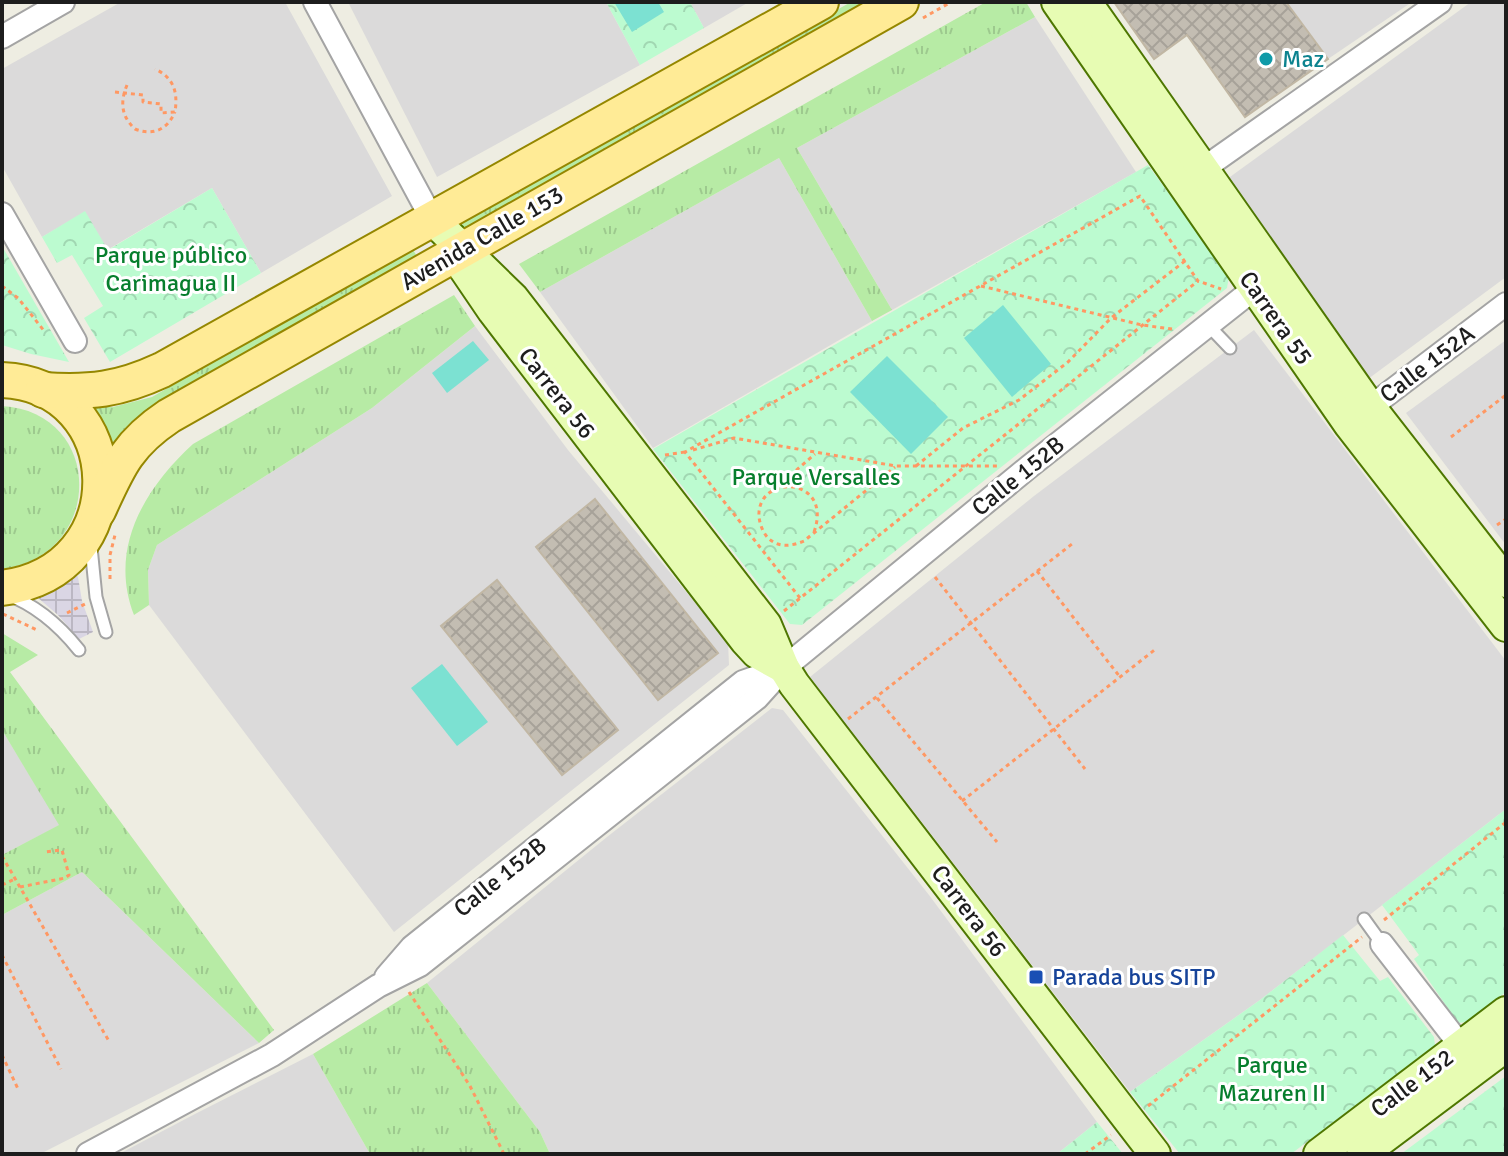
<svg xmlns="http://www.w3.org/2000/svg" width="1508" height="1156" font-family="Signika,sans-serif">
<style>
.residential{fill:#dbdada}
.grass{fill:url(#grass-tufts)}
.park{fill:url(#park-crowns)}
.pitch{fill:#7ce1d2}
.plaza{fill:url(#plaza-grid)}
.building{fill:url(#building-cross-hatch);stroke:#c1b7a4;stroke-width:2}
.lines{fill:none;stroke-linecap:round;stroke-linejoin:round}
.lane-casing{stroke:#a4a4a4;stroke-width:15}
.street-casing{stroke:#a4a4a4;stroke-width:26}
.secondary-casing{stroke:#4e7701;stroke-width:34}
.primary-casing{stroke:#958700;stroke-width:38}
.path{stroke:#ff9863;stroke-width:3;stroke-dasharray:4 4;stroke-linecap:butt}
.lane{stroke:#fff;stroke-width:11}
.street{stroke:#fff;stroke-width:22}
.secondary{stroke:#e7fcb3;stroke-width:30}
.primary{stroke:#ffeb96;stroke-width:34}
.culture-dot{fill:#0f9aa8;stroke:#fff;stroke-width:3}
.transit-dot{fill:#1a4fb4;stroke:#fff;stroke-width:3}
.labels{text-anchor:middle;stroke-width:6;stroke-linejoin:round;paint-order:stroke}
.culture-label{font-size:24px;fill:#0d838f;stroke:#fff;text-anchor:start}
.street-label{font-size:24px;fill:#1d1d1d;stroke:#fff}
.park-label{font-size:24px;fill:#077e2d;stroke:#fff}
.transit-label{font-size:24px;fill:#164399;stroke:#fff;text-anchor:start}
</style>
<defs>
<pattern id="grass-tufts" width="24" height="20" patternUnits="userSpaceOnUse" patternTransform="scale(2)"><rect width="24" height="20" fill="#b7eba5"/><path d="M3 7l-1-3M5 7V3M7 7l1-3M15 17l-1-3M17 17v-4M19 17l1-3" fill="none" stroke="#9dc98e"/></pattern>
<pattern id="park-crowns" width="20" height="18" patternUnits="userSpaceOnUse" patternTransform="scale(2)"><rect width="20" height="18" fill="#bcfbd0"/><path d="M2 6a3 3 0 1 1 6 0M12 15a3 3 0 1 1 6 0" fill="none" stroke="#a1d7b2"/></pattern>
<pattern id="plaza-grid" width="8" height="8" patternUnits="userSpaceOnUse" patternTransform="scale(2)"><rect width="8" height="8" fill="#dad6e4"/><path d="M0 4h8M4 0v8" fill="none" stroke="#bbb7c3"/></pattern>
<pattern id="building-cross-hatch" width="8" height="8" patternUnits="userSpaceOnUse" patternTransform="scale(2)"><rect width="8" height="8" fill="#c3bdb2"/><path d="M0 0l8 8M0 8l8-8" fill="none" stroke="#a7a299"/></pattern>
</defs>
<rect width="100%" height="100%" fill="#eeede2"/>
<g class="residential">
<polygon points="121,2 285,2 392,196 261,273 212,188 107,250 85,212 42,237 2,166 2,69"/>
<polygon points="348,2 606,2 640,65 437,177"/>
<polygon points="690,2 749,2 704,28"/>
<polygon points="1287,2 1412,2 1328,59"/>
<polygon points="1471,2 1506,2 1506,277 1368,379 1223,182"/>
<polygon points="1035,17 1136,172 892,310 797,148"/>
<polygon points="779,158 872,321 653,448 540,292"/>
<polygon points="475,326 568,450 728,642 729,665 394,932 149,605 148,570 157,545 372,408"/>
<polygon points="1254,330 1506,661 1506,809 1260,1000 1130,1092 810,677 1034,496"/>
<polygon points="1506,340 1506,545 1406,413"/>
<polygon points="772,708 783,710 929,895 1097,1122 1057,1154 550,1154 540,1132 427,983 607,837"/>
<polygon points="2,730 60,825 2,855"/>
<polygon points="82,872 259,1043 40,1154 2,1154 2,915"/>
<polygon points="313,1054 370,1154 119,1154 195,1114"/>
</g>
<g class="grass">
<polygon points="851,2 875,2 466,231 460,220"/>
<polygon points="986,2 1026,2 1035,17 797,148 892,310 872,321 779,158 540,292 519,264"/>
<polygon points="412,248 418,258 113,460 81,406 113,407 152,397"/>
<path d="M454,295l21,31 -103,82 -215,137 -9,25 1,35 -15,10c-26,-67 11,-127 59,-171z"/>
<path d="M2,406c103,6 103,150 0,163z"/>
<polygon points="2,633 38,655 10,672 274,1030 259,1043 82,872 2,915 2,855 59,825 2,730"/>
<polygon points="427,983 540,1132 550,1154 370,1154 313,1054"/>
</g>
<g class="park">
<polygon points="606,2 690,2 704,28 640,65"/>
<polygon points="1148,165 1229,276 1227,288 802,625 790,624 653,449"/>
<polygon points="212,188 261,273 110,362 84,318 103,306 72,255 57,263 42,237 85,211 108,250"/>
<polygon points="2,246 69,362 31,354 2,345"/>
<polygon points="1506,809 1506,992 1467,1022 1458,1023 1414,959 1419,955 1382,905"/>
<polygon points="1343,935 1380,981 1388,977 1434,1037 1435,1045 1291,1154 1180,1154 1130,1092 1260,1000"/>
<polygon points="1506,1076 1506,1154 1401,1154"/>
<polygon points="1097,1122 1123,1154 1057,1154"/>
</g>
<g class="pitch">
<polygon points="614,2 658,2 664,12 632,32"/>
<polygon points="1003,305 1051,364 1012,397 964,338"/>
<polygon points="473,341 489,360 447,393 432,373"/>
<polygon points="887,356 948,417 911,454 850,392"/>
<polygon points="442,664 488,722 457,746 411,688"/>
</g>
<polygon class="plaza" points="74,572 78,577 82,601 93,632 79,639 58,615 37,597"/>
<g class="building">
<polygon points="1114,2 1286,2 1328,59 1245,117 1187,35 1154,59"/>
<polygon points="595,499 718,653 658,700 536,547"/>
<polygon points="497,580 618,730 562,775 441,626"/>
</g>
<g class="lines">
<defs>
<g id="lane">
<polyline points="1208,325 1230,348"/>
<polyline points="91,547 96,597 106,632"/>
<path d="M6,594c30,11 53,31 73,56"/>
<polyline points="1364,919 1382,944"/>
</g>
<g id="street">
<polyline points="315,2 432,219"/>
<polyline points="2,37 63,2"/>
<polyline points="1203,169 1440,2"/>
<polyline points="2,214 75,341"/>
<polyline points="1360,415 1506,304"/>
<polyline points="1382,944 1461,1046"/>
<polyline points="386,977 412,947 743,682 783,668"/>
<polyline points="88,1154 272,1055 378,986 420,965 757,698 784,668 1030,466 1255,288"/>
</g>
<g id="secondary">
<polyline points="1057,2 1349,424 1506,626"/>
<polyline points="1086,2 1370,407 1506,582"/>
<polyline points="432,219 513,298 766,625 784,668 794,684 1155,1154"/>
<polyline points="459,261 493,311 745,640 757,653 784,668"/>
<polyline points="1319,1154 1506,1012"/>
<polyline points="1362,1154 1506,1046"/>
</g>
<g id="primary">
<path d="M2,380c127,5 135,191 0,208"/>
<path d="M43,390c47,3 76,0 119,-20l659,-368"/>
<path d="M98,511c20,-44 29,-67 71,-95l732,-414"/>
</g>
</defs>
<use href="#lane" class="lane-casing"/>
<use href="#street" class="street-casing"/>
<use href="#secondary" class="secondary-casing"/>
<use href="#primary" class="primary-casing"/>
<g class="path">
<polyline points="2,3 3,2"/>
<polyline points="923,18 951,2"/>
<path d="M127,85c-7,17 -6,31 8,44 18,7 32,1 40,-17"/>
<path d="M115,92l28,3v7l18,2v9l14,-1c3,-20 -1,-34 -20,-43"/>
<polyline points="2,286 18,298 45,332"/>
<polyline points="981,286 1142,325 1172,329"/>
<polyline points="1451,437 1506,395"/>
<polyline points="693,450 734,438 896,466 997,466"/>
<polyline points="665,455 685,452"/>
<polyline points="916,466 963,428 1019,400 1068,362 1111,318 1185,261"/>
<polyline points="778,486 815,454"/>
<polyline points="1497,525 1506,519"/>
<path d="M814,532c20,-56 -58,-59 -55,-15 1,8 4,16 10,22 11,9 23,7 35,2l91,-74"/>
<polyline points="1037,571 1120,677"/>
<polyline points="935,577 1085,769"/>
<polyline points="110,579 110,555 115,535"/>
<polyline points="800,598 685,452 1140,196 1198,281 1221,289"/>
<polyline points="784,611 1198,281"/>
<polyline points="67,613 85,604"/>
<polyline points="3,614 37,630 39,629"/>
<polyline points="877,698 997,842"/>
<polyline points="848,719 1072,544"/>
<polyline points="962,801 1157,648"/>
<polyline points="2,856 110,1043"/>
<polyline points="2,885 15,879"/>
<polyline points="20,887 65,878 69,875 62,850 44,852"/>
<polyline points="1384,920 1506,822"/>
<polyline points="2,955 61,1069"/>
<polyline points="409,992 470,1086 504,1154"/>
<polyline points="2,1055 19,1091"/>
<polyline points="1148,1106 1362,937"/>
<polyline points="1085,1154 1111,1135"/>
</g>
<use href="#lane" class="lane"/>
<use href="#street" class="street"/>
<use href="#secondary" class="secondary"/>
<use href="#primary" class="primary"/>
</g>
<circle class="culture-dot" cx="1266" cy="59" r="8"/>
<rect class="transit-dot" x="1028" y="969" width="16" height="16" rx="4"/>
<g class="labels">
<g class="culture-label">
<text x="1282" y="67">Maz</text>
</g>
<g class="street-label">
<text transform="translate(482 238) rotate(-30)" y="8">Avenida Calle 153</text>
<text transform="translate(1276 318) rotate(55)" y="8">Carrera 55</text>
<text transform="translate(1427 364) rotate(-37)" y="8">Calle 152A</text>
<text transform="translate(557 393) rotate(52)" y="8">Carrera 56</text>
<text transform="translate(1018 476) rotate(-39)" y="8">Calle 152B</text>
<text transform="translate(500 877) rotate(-39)" y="8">Calle 152B</text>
<text transform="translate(969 911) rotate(53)" y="8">Carrera 56</text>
<text transform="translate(1412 1083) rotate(-37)" y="8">Calle 152</text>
</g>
<g class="park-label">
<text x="171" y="263">Parque público<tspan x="171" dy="28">Carimagua II</tspan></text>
<text x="816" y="485">Parque Versalles</text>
<text x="1272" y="1073">Parque<tspan x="1272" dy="28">Mazuren II</tspan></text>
</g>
<g class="transit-label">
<text x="1052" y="985">Parada bus SITP</text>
</g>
</g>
<rect width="1508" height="1156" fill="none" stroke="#1d1d1d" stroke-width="8"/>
</svg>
